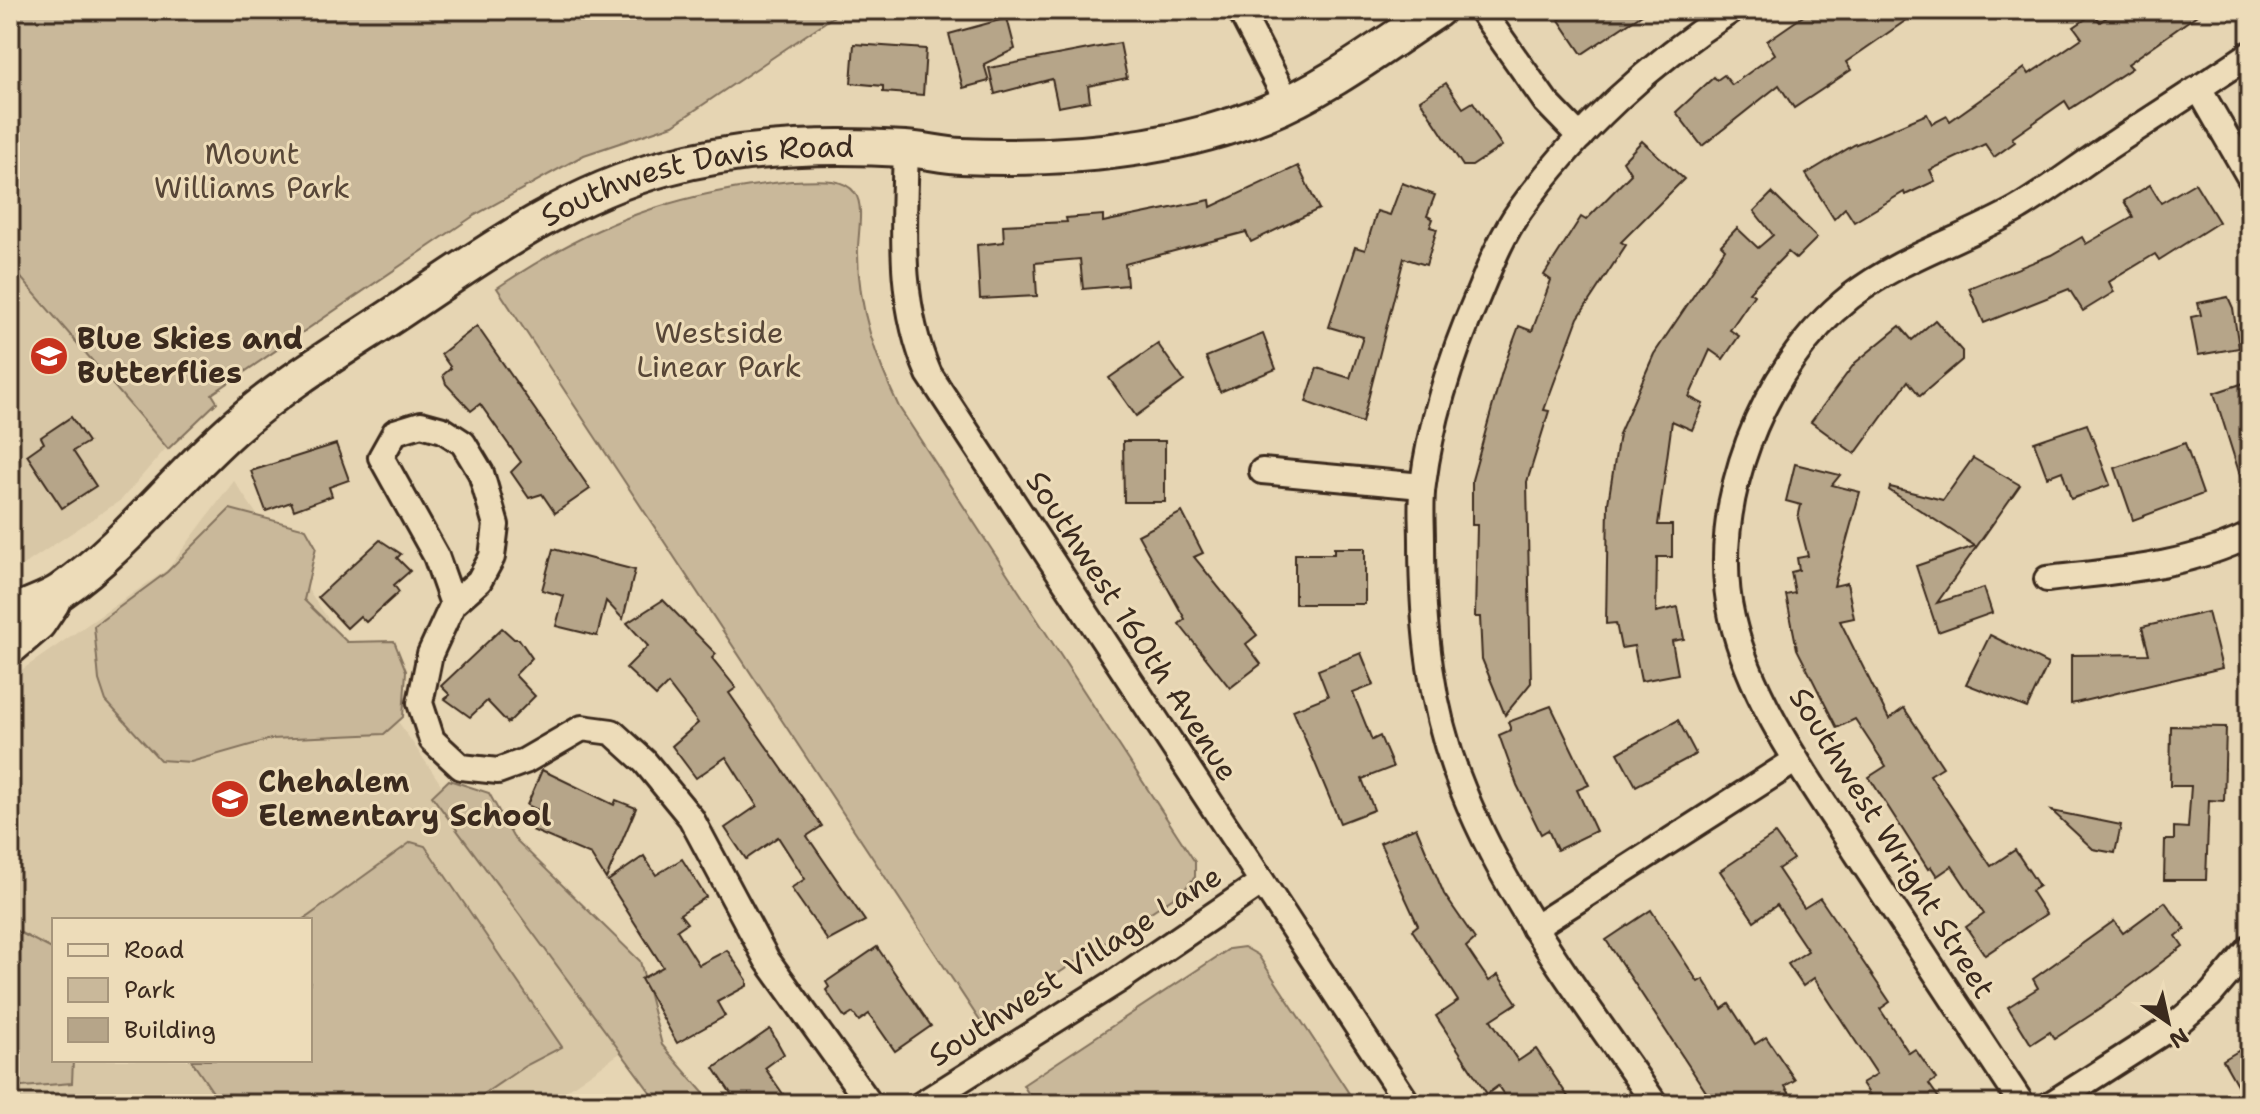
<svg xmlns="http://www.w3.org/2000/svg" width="2260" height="1114" font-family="'Shantell Sans',sans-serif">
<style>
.built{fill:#d8c7a6;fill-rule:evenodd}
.green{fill:#c9b89a;stroke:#82715c;stroke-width:2}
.building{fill:#b6a589;stroke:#3b2a1e;stroke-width:2}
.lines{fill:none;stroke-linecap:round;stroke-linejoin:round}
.street-casing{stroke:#3b2a1e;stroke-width:30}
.secondary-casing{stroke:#3b2a1e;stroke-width:40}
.street{stroke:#eddcb9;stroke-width:24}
.secondary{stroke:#eddcb9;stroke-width:34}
.labels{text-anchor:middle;stroke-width:6;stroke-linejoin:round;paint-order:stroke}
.park-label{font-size:30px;fill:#574637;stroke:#eddcb9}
.street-label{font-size:30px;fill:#3b2a1e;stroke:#eddcb9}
.poi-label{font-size:30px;font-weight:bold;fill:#3b2a1e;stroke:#eddcb9;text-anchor:start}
</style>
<rect width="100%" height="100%" fill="#e6d5b3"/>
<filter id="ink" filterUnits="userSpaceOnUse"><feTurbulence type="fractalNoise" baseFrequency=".0125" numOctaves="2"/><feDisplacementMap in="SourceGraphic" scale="16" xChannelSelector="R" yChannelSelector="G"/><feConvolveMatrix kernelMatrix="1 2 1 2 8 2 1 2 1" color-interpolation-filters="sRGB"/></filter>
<g filter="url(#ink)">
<g class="built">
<polygon points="10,265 167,447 121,500 10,574"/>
<path d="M234,481l389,570 -76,53h-537v-426l158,-109zM54,920h256v140h-256z"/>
</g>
<g class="green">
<polygon points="10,10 843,10 673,125 584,155 475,215 212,394 217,402 168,449 10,265"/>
<path d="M791,181c19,0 52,-6 64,12 10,14 2,44 3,61 0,54 18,105 41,153l296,455v15l-11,13 -202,134 -485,-736c98,-66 176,-95 294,-107z"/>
<polygon points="230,509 306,529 316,547 304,600 347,642 394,641 406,671 403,717 384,734 271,739 191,762 160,760 106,701 99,680 94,626 167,572"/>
<polygon points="449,780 489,793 513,837 640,961 662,1045 713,1104 659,1104 432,796"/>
<polygon points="411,842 425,846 562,1047 525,1066 469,1104 221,1104 191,1060 310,1060 310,920 303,920"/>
<polygon points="11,928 54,950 54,1060 73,1060 72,1083 10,1088"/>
<polygon points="1244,947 1258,955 1356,1104 1035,1104 1023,1085 1229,949"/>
</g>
<g class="building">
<polygon points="1574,10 1648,10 1582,54 1559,20"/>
<polygon points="1812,10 1921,10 1846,62 1851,70 1794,108 1779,85 1702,146 1676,112 1714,77 1717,80 1724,75 1732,85 1775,54 1767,41"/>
<polygon points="2117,10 2204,10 2128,64 2132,68 2070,109 2065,101 2012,138 2015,142 1994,157 1985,144 1930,170 1935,181 1905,195 1904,192 1854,222 1845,208 1834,219 1806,174 1854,145 1927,114 1932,124 1947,116 1950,121 2025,68 2029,74 2082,38 2074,27 2093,14 2100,22"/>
<polygon points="1007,18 1015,49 984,64 989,81 963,88 949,34"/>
<polygon points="1120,43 1127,78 1088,86 1090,101 1058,107 1052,79 995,94 989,68"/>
<polygon points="854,44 926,49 923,95 883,92 883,86 851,83"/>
<polygon points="1446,83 1463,108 1473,102 1502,146 1472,166 1463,166 1420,100"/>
<polygon points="1642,141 1684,179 1621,242 1626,245 1578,318 1544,410 1549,411 1527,482 1531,683 1505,715 1482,659 1480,617 1475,617 1477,525 1472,525 1472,480 1502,372 1519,326 1532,331 1551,280 1544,275 1581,217 1586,220 1631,174 1623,161"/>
<polygon points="1298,166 1319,209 1251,242 1246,232 1125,264 1127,285 1083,289 1080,259 1035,263 1037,296 980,299 977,245 1004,242 1003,225 1067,222 1066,218 1103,215 1103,222 1210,200 1211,207"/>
<polygon points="1402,183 1435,195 1427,216 1433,219 1430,227 1437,229 1426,265 1404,258 1362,423 1306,402 1317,368 1350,378 1363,337 1329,327 1355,247 1365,250 1377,211 1390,215"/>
<polygon points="2195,183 2219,222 2159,260 2155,254 2109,282 2114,292 2083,311 2069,289 1984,323 1969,288 2051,255 2082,237 2086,244 2133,217 2124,201 2150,185 2161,203"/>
<polygon points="1772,193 1817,238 1796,259 1788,252 1749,292 1754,295 1730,330 1739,336 1723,359 1710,350 1689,397 1703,404 1692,430 1672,421 1658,525 1672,525 1672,557 1657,557 1656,612 1678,607 1684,639 1672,641 1678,674 1641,681 1634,646 1621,648 1616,623 1606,624 1608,503 1619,434 1654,354 1725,249 1721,245 1737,228 1758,248 1773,235 1754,211"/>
<polygon points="2228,297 2233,308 2239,348 2198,355 2191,317 2201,315 2198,303"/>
<polygon points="1935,320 1962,351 1962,360 1920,396 1908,381 1855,454 1811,422 1855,363 1900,326 1912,340"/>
<polygon points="477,326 590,489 555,513 542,494 529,498 511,472 521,462 480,404 471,411 446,384 443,375 451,368 441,354"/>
<polygon points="1263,334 1276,369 1220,392 1206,357"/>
<polygon points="1158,344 1184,381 1136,416 1109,378"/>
<polygon points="2250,381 2250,490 2245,491 2214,393"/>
<polygon points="71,417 88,442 73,451 96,486 62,508 27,455 44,443 41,437"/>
<polygon points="2087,424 2110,485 2071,499 2062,471 2047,477 2034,442"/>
<polygon points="1123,441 1165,441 1165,502 1124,502"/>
<polygon points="2185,443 2203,494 2133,520 2115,468"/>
<polygon points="336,444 349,480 329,487 332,496 294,510 291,502 266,511 251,471"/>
<polygon points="1973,458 2020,485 1937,603 1984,588 1992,613 1938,632 1916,566 1975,546 1889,490 1890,487 1943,500"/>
<polygon points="1795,464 1840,475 1832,485 1860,492 1834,586 1847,583 1854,618 1840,621 1889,719 1904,708 1943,767 1930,775 1991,866 2015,850 2039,886 2031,891 2046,914 1985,955 1966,927 1984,914 1952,866 1937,876 1931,867 1928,869 1869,777 1886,766 1855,719 1837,728 1797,649 1786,595 1795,593 1791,572 1799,570 1797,558 1808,556 1798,518 1801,505 1786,501"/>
<polygon points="1182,512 1203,553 1194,557 1257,635 1246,644 1261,664 1230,688 1179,624 1185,619 1138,535"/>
<polygon points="380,540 401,554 397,558 410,571 394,585 399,592 366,622 360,616 347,628 318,597"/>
<polygon points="1334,548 1365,548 1365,604 1295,604 1295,554 1334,554"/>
<polygon points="553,549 635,570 623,619 606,601 597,636 556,626 564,596 542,590"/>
<polygon points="663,600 716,654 712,658 736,688 729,693 822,826 807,836 865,921 828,941 791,888 805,879 778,837 746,859 725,828 757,806 726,757 696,778 672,746 698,723 668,684 656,696 626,668 648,646 627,623"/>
<polygon points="2208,612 2222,668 2071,704 2071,655 2149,654 2142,627"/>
<polygon points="502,628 514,639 519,639 532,658 515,675 535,696 508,723 487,701 470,717 445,699 450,695 441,686"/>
<polygon points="1990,635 2048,664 2027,708 1966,684"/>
<polygon points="1361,653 1374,685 1353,693 1372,740 1380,736 1393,767 1362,779 1374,810 1340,823 1293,710 1328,696 1318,670"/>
<polygon points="1551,706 1589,785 1577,790 1596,831 1557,850 1548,830 1541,834 1517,785 1499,735 1511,730 1508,722"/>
<polygon points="1678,720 1696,754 1636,786 1618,753"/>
<polygon points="2171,726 2226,727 2224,801 2209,800 2206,880 2164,880 2165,840 2174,840 2174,827 2188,828 2191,786 2170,786"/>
<polygon points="542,770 614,805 616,800 636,808 606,879 591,855 532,830 540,811 527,805"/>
<polygon points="2052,811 2121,825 2115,853 2093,849"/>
<polygon points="1416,827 1444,894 1475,939 1466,947 1489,981 1498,975 1517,1003 1491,1020 1518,1061 1536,1049 1573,1104 1510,1104 1498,1086 1487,1094 1436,1016 1458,1001 1412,930 1418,925 1380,843"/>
<polygon points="1775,834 1793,859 1778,869 1804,908 1820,898 1890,1002 1880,1009 1909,1053 1915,1049 1936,1079 1929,1084 1943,1104 1876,1104 1862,1083 1877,1074 1814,978 1803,986 1788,964 1808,951 1777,905 1754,921 1720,871"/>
<polygon points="644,856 656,875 682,859 706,897 680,914 687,923 677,930 699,965 727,950 747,980 747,986 717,1002 725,1016 677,1043 641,979 663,967 608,881"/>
<polygon points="2165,902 2185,929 2176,936 2183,946 2100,1009 2054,1039 2050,1032 2031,1044 2008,1007 2038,988 2033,979 2114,921 2123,933"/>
<polygon points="1651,910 1698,982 1703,979 1722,1009 1729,1004 1755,1044 1766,1037 1795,1080 1785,1086 1796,1104 1714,1104 1606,940"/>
<polygon points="877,947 931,1026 895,1051 869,1014 859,1021 853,1013 845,1018 826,990 829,987 826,982"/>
<polygon points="770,1029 784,1054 765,1068 790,1104 738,1104 714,1068"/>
<polygon points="2250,1044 2250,1104 2248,1104 2223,1060"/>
</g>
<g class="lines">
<defs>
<g id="street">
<polyline points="1240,10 1288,103"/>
<polyline points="1481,10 1546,102 1580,137"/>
<polyline points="2199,89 2250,178"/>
<path d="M906,149c-2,77 -9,152 23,225l479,730"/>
<polyline points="1262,471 1422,486"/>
<path d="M2047,579c68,-8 140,-12 203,-44"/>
<polyline points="453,604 436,556 381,457 395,432 421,424 443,430 463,443 481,473 496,525 492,557 479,581 453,604 430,654 420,703 432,740 461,767 498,771 525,761 582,728 612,732 645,762 691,818 767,960 870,1104"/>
<polyline points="1534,928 1796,760"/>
<polyline points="922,1104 1117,981 1262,882"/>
<path d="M1655,1104c-69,-101 -146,-199 -192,-314 -33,-79 -41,-165 -41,-249 0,-19 -2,-39 1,-57 8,-65 29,-129 55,-189 12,-29 24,-60 42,-85 56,-79 131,-148 212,-200"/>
<path d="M2022,1104c-56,-84 -111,-168 -166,-252 -47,-73 -104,-148 -124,-234 -25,-111 30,-251 118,-321 53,-41 110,-56 167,-88 34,-20 65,-45 99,-67 44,-29 90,-58 134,-88"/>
<polyline points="2051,1104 2176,1024 2210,995 2250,948"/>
</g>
<g id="secondary">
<path id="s1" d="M10,616c16,-11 35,-14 51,-25 67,-47 114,-112 176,-166 48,-42 105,-76 158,-111 87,-58 167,-118 269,-146 77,-21 162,-24 241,-19 19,1 37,6 56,7 101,4 208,-4 303,-42 62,-25 117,-67 173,-104"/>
<polyline points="10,647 38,623 52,602"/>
</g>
</defs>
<use href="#street" class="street-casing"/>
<use href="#secondary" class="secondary-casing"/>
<use href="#street" class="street"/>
<use href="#secondary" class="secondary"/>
</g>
</g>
<defs>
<symbol id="school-disc" viewBox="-11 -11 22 22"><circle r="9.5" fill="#c8321e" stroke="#eddcb9"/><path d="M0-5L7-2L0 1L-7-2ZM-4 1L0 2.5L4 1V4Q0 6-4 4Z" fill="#fff"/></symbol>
</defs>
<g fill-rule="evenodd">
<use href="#school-disc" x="27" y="334" width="44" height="44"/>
<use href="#school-disc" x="208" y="777" width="44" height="44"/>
</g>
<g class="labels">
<g class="park-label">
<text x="252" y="164">Mount<tspan x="252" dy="34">Williams Park</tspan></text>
<text x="719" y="343">Westside<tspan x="719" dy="34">Linear Park</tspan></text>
</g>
<g class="street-label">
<text dy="10" stroke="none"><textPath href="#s1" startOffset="830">Southwest Davis Road</textPath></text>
<text transform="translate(1132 626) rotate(57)" y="10">Southwest 160th Avenue</text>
<text transform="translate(1892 843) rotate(58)" y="10">Southwest Wright Street</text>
<text transform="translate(1075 966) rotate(-33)" y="10">Southwest Village Lane</text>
</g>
<g class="poi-label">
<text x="77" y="349">Blue Skies and<tspan x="77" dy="34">Butterflies</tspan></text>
<text x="258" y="792">Chehalem<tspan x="258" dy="34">Elementary School</tspan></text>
</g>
</g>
<rect width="2260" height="1114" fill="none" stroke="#eddcb9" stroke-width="40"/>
<rect x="20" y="20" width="2220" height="1074" fill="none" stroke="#3b2a1e" stroke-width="3" filter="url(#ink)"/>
<rect x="52" y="918" width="260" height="144" fill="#eddcb9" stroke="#a6957b" stroke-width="2"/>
<rect x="68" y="944" width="40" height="12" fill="#eddcb9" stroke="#a6957b" stroke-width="2"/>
<text x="124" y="958" font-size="24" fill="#3b2a1e">Road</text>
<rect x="68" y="978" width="40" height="24" fill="#c9b89a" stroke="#a6957b" stroke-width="2"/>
<text x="124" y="998" font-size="24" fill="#3b2a1e">Park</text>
<rect x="68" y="1018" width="40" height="24" fill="#b6a589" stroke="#a6957b" stroke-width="2"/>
<text x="124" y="1038" font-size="24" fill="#3b2a1e">Building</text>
<g transform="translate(2168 1022) rotate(146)" stroke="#eddcb9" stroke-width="6" paint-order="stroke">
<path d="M0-6L14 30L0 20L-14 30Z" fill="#3b2a1e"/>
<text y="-12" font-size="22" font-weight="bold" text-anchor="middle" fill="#3b2a1e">N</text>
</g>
</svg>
